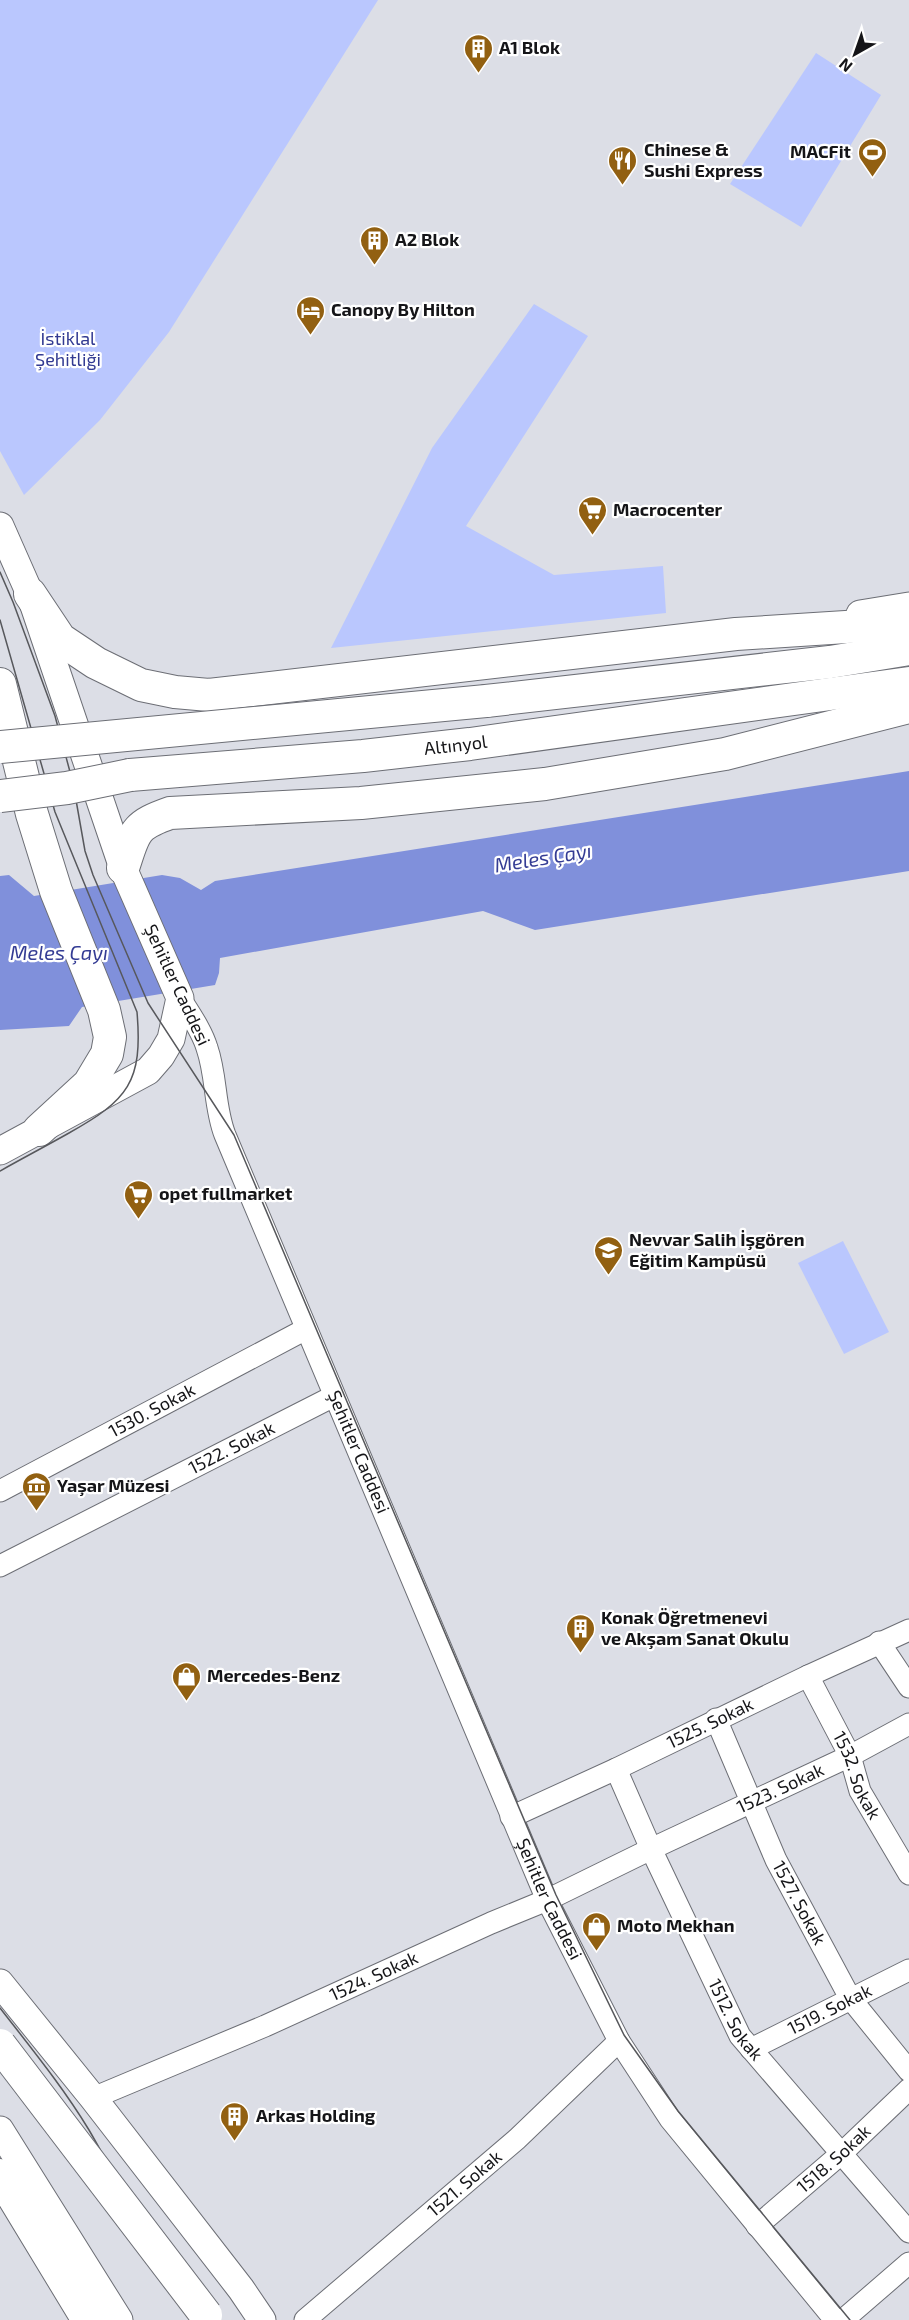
<svg xmlns="http://www.w3.org/2000/svg" width="909" height="2320" font-family="'Exo 2',sans-serif">
<style>
.green{fill:#bac7fe}
.water{fill:#8090db}
.lines{fill:none;stroke-linecap:round;stroke-linejoin:round}
.minor-casing{stroke:#6c6e75;stroke-width:23}
.major-casing{stroke:#6c6e75;stroke-width:29}
.highway-casing{stroke:#6c6e75;stroke-width:34}
.minor{stroke:#fff;stroke-width:21}
.major{stroke:#fff;stroke-width:27}
.highway{stroke:#fff;stroke-width:32}
.tram{stroke:#57585c;stroke-width:1.5}
.highway-bridge-casing{stroke:#6c6e75;stroke-width:34;stroke-linecap:butt}
.highway-bridge{stroke:#fff;stroke-width:32}
.labels{text-anchor:middle;stroke-width:4.5;stroke-linejoin:round;paint-order:stroke}
.poi-label{font-size:18px;font-weight:bold;fill:#151518;stroke:#fff;text-anchor:start}
.park-label{font-size:18px;fill:#323a92;stroke:#fff}
.street-label{font-size:18px;fill:#151518;stroke:#fff}
.water-label{font-size:20px;font-style:italic;fill:#343c94;stroke:#fff}
</style>
<rect width="100%" height="100%" fill="#dcdee6"/>
<g class="green">
<polygon points="0,0 378,0 169,332 100,420 24,495 0,451"/>
<polygon points="816,53 881,95 801,227 730,184"/>
<polygon points="534,304 588,336 466,526 554,575 663,566 666,613 331,648 432,448"/>
<polygon points="843,1241 889,1332 844,1354 798,1263"/>
</g>
<polygon class="water" points="909,771 909,871 535,930 483,911 220,958 219,973 215,985 82,1007 69,1026 0,1030 0,876 9,875 34,896 162,875 180,878 201,890 215,881"/>
<g class="lines">
<defs>
<g id="minor">
<path id="s1" d="M180,998c10,16 22,33 27,50 10,29 7,59 18,87l322,765 72,141 51,78 165,201"/>
<path id="s2" d="M0,1491l306,-162"/>
<path id="s3" d="M0,1566l334,-170"/>
<polyline points="879,1642 909,1687"/>
<path id="s4" d="M808,1676l42,80 10,35 49,83"/>
<path id="s5" d="M716,1719l60,141 74,138 59,73"/>
<path id="s6" d="M616,1769l35,80 89,187 169,196"/>
<path id="s7" d="M511,1817l105,-48 192,-93 101,-46"/>
<path id="s8" d="M751,2049l158,-79"/>
<path id="s9" d="M93,2098l172,-72 226,-103 56,-23 104,-51 199,-93 59,-32"/>
<path id="s10" d="M757,2226l85,-73 67,-64"/>
<path id="s11" d="M305,2320l212,-181 102,-98"/>
<polyline points="843,2320 909,2263"/>
</g>
<g id="major">
<polyline points="0,526 30,594 123,868 180,998 171,1039 161,1056 148,1071 0,1151"/>
<polyline points="860,614 909,606"/>
<polyline points="0,1983 93,2098 241,2289 262,2320"/>
<polyline points="0,2130 119,2320"/>
</g>
<g id="highway">
<polyline points="30,594 60,639 96,663 141,685 175,692 209,695 736,634 909,623"/>
<polyline points="0,684 32,814 56,891 104,1010 110,1037 107,1054 89,1084 39,1130"/>
<polyline points="486,701 830,662 909,649"/>
<path id="s12" d="M130,775l233,-19 107,-12 439,-61"/>
<path d="M123,868c12,-36 10,-42 47,-55l191,-10 184,-19 180,-30 184,-47"/>
<polyline points="0,2175 88,2320"/>
</g>
</defs>
<use href="#minor" class="minor-casing"/>
<use href="#major" class="major-casing"/>
<use href="#highway" class="highway-casing"/>
<use href="#minor" class="minor"/>
<use href="#major" class="major"/>
<use href="#highway" class="highway"/>
<g class="tram">
<polyline points="0,572 13,602 55,716 73,783 85,851 93,875 148,1003 234,1135 556,1895 624,2035 678,2111 850,2320"/>
<path d="M0,620l55,192 82,200c6,70 -9,88 -68,121 -23,13 -46,25 -69,38"/>
<path d="M0,2008c31,40 63,79 89,122 37,63 64,129 103,190"/>
</g>
<defs>
<g id="highway-bridge">
<polyline points="0,747 486,701"/>
<polyline points="0,796 67,788 130,775"/>
<polyline points="0,2045 206,2315"/>
</g>
</defs>
<use href="#highway-bridge" class="highway-bridge-casing"/>
<use href="#highway-bridge" class="highway-bridge"/>
</g>
<defs>
<symbol id="building-pin" viewBox="-11 -11 22 30"><path d="M0 17L-7.5 6A9.5 9.5 0 1 1 7.5 6Z" fill="#926011" stroke="#fff"/><path d="M-4-6H4V6H1V3H-1V6H-4ZM-2.5-4.3h1.7v1.8h-1.7ZM.8-4.3h1.7v1.8H.8ZM-2.5-1h1.7V.8h-1.7ZM.8-1h1.7V.8H.8Z" fill="#fff"/></symbol>
<symbol id="stadium-pin" viewBox="-11 -11 22 30"><path d="M0 17L-7.5 6A9.5 9.5 0 1 1 7.5 6Z" fill="#926011" stroke="#fff"/><path d="M0-5a6.5 5 0 1 0 0 10a6.5 5 0 1 0 0-10ZM-3.5-1.8h7v3.6h-7Z" fill="#fff"/></symbol>
<symbol id="restaurant-pin" viewBox="-11 -11 22 30"><path d="M0 17L-7.5 6A9.5 9.5 0 1 1 7.5 6Z" fill="#926011" stroke="#fff"/><path d="M-5-6h1v4h1v-4h1v4h1v-4h1v5L-1.5 .5V6h-2V.5L-5-1ZM5-6V6H3V1.5H1.5Q1.5-4 5-6Z" fill="#fff"/></symbol>
<symbol id="hotel-pin" viewBox="-11 -11 22 30"><path d="M0 17L-7.5 6A9.5 9.5 0 1 1 7.5 6Z" fill="#926011" stroke="#fff"/><path d="M-6-4.5h1.5V1H6V5H4.5V3h-9V5H-6ZM-4 0a1.8 1.8 0 1 1 3.6 0ZM.5 0V-2.5h3Q6-2.5 6 0Z" fill="#fff"/></symbol>
<symbol id="supermarket-pin" viewBox="-11 -11 22 30"><path d="M0 17L-7.5 6A9.5 9.5 0 1 1 7.5 6Z" fill="#926011" stroke="#fff"/><path d="M-6-5.5h2.5l.6 2H6L4.5 2H-2.5L-4.4-4H-6ZM-1.5 3.2a1.3 1.3 0 1 0 .1 0ZM3 3.2a1.3 1.3 0 1 0 .1 0Z" fill="#fff"/></symbol>
<symbol id="school-pin" viewBox="-11 -11 22 30"><path d="M0 17L-7.5 6A9.5 9.5 0 1 1 7.5 6Z" fill="#926011" stroke="#fff"/><path d="M0-5L7-2L0 1L-7-2ZM-4 1L0 2.5L4 1V4Q0 6-4 4Z" fill="#fff"/></symbol>
<symbol id="museum-pin" viewBox="-11 -11 22 30"><path d="M0 17L-7.5 6A9.5 9.5 0 1 1 7.5 6Z" fill="#926011" stroke="#fff"/><path d="M0-6L6-3V-2H-6V-3ZM-5-1h2V3h-2ZM-1-1h2V3h-2ZM3-1h2V3H3ZM-6 4H6V6H-6Z" fill="#fff"/></symbol>
<symbol id="shop-pin" viewBox="-11 -11 22 30"><path d="M0 17L-7.5 6A9.5 9.5 0 1 1 7.5 6Z" fill="#926011" stroke="#fff"/><path d="M-5-2.5h2.3a2.7 3.5 0 0 1 5.4 0H5L5.5 6h-11ZM-1.5-2.5h3a1.5 2.3 0 0 0-3 0Z" fill="#fff"/></symbol>
</defs>
<g fill-rule="evenodd">
<use href="#building-pin" x="462" y="32" width="33" height="45"/>
<use href="#stadium-pin" x="856" y="136" width="33" height="45"/>
<use href="#restaurant-pin" x="606" y="144" width="33" height="45"/>
<use href="#building-pin" x="358" y="224" width="33" height="45"/>
<use href="#hotel-pin" x="294" y="294" width="33" height="45"/>
<use href="#supermarket-pin" x="576" y="494" width="33" height="45"/>
<use href="#supermarket-pin" x="122" y="1178" width="33" height="45"/>
<use href="#school-pin" x="592" y="1234" width="33" height="45"/>
<use href="#museum-pin" x="20" y="1470" width="33" height="45"/>
<use href="#building-pin" x="564" y="1612" width="33" height="45"/>
<use href="#shop-pin" x="170" y="1660" width="33" height="45"/>
<use href="#shop-pin" x="580" y="1910" width="33" height="45"/>
<use href="#building-pin" x="218" y="2100" width="33" height="45"/>
</g>
<g class="labels">
<g class="poi-label">
<text x="499" y="54">A1 Blok</text>
<text x="644" y="156">Chinese &amp;<tspan x="644" dy="21">Sushi Express</tspan></text>
<text x="851" y="158" text-anchor="end">MACFit</text>
<text x="395" y="246">A2 Blok</text>
<text x="331" y="316">Canopy By Hilton</text>
<text x="613" y="516">Macrocenter</text>
<text x="159" y="1200">opet fullmarket</text>
<text x="629" y="1246">Nevvar Salih İşgören<tspan x="629" dy="21">Eğitim Kampüsü</tspan></text>
<text x="57" y="1492">Yaşar Müzesi</text>
<text x="601" y="1624">Konak Öğretmenevi<tspan x="601" dy="21">ve Akşam Sanat Okulu</tspan></text>
<text x="207" y="1682">Mercedes-Benz</text>
<text x="617" y="1932">Moto Mekhan</text>
<text x="256" y="2122">Arkas Holding</text>
</g>
<g class="park-label">
<text x="68" y="345">İstiklal<tspan x="68" dy="21">Şehitliği</tspan></text>
</g>
<g class="street-label">
<text dy="6" stroke="none"><textPath href="#s12" startOffset="327">Altınyol</textPath></text>
<text transform="translate(177 985) rotate(65)" y="6">Şehitler Caddesi</text>
<text dy="6" stroke="none"><textPath href="#s2" startOffset="172">1530. Sokak</textPath></text>
<text dy="6" stroke="none"><textPath href="#s3" startOffset="260">1522. Sokak</textPath></text>
<text dy="6" stroke="none"><textPath href="#s1" startOffset="490">Şehitler Caddesi</textPath></text>
<text dy="6" stroke="none"><textPath href="#s7" startOffset="220">1525. Sokak</textPath></text>
<text dy="6" stroke="none"><textPath href="#s4" startOffset="111">1532. Sokak</textPath></text>
<text dy="6" stroke="none"><textPath href="#s9" startOffset="754">1523. Sokak</textPath></text>
<text dy="6" stroke="none"><textPath href="#s1" startOffset="976">Şehitler Caddesi</textPath></text>
<text dy="6" stroke="none"><textPath href="#s5" startOffset="202">1527. Sokak</textPath></text>
<text dy="6" stroke="none"><textPath href="#s9" startOffset="306">1524. Sokak</textPath></text>
<text dy="6" stroke="none"><textPath href="#s8" startOffset="88">1519. Sokak</textPath></text>
<text dy="6" stroke="none"><textPath href="#s6" startOffset="278">1512. Sokak</textPath></text>
<text dy="6" stroke="none"><textPath href="#s10" startOffset="102">1518. Sokak</textPath></text>
<text dy="6" stroke="none"><textPath href="#s11" startOffset="210">1521. Sokak</textPath></text>
</g>
<g class="water-label">
<text transform="translate(543 858) rotate(-9)" y="7">Meles Çayı</text>
<text x="59" y="960">Meles Çayı</text>
</g>
</g>
<g transform="translate(855 54) rotate(220)" stroke="#ffffff" stroke-width="4.5" paint-order="stroke">
<path d="M0-4.5L10 22L0 15L-10 22Z" fill="#151518"/>
<text y="-9" font-size="16" font-weight="bold" text-anchor="middle" fill="#151518">N</text>
</g>
</svg>
